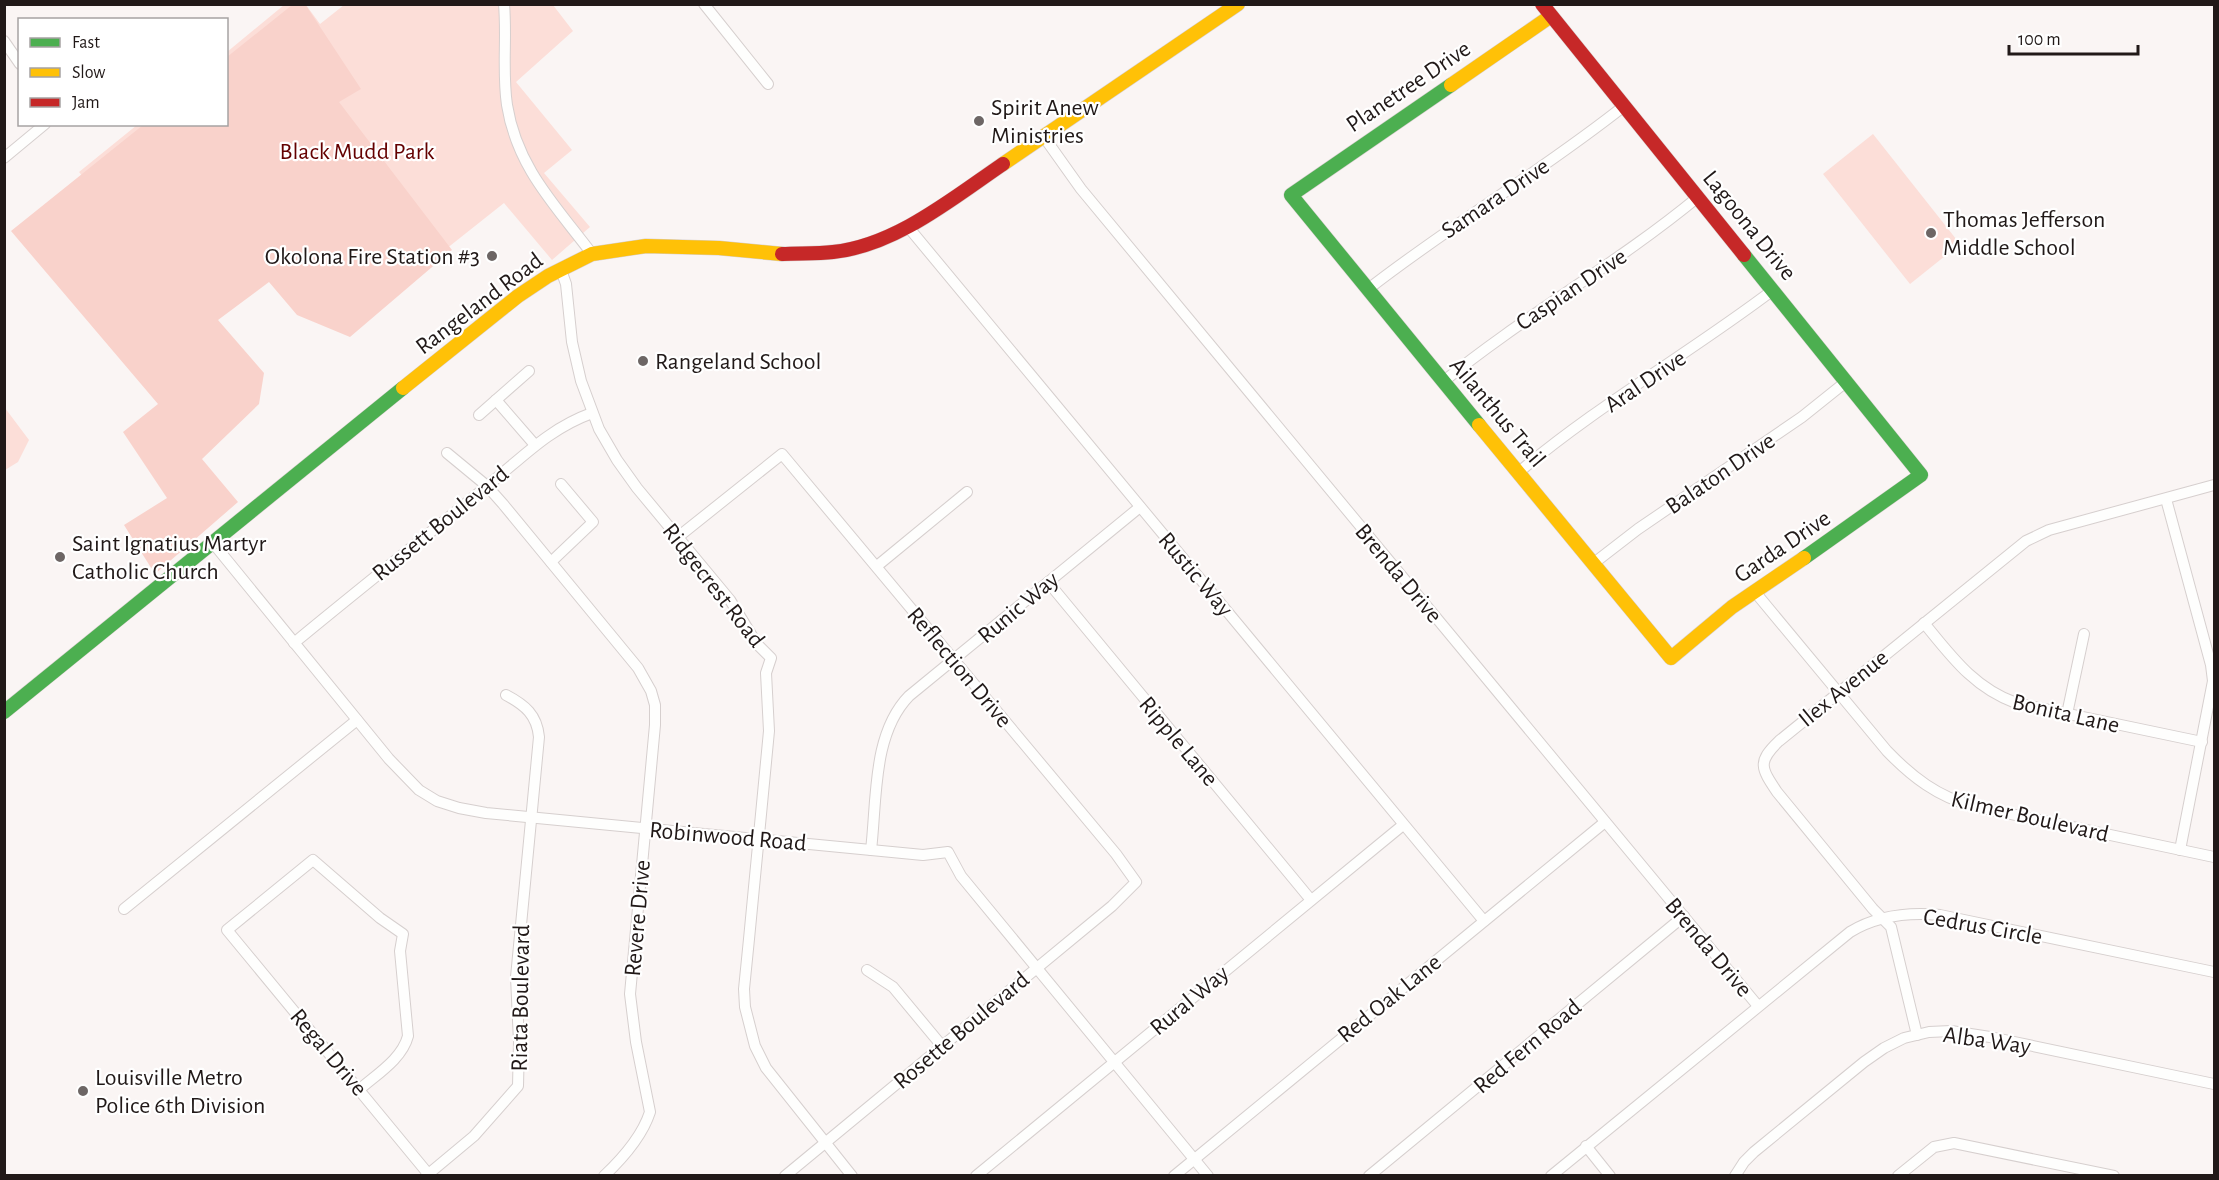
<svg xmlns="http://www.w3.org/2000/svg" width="2219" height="1180" font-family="'Alegreya Sans',sans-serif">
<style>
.green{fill:#fcded8}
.forest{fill:#f9d2cb}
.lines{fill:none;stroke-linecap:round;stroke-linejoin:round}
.street-casing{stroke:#d6cfce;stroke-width:12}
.fast-casing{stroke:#d6cfce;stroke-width:15}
.slow-casing{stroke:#d6cfce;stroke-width:15}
.jam-casing{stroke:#d6cfce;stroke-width:15}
.street{stroke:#fefefd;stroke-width:10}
.fast{stroke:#4caf50;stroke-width:14}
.slow{stroke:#ffc107;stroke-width:14}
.jam{stroke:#c62828;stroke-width:14}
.poi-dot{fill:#6d6665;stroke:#fff;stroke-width:2}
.labels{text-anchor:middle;stroke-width:4.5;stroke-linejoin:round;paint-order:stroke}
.street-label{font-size:24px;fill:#211918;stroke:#fff}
.poi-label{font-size:24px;fill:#211918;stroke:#fff;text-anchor:start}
.park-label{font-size:24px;fill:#640000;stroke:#fff}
</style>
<rect width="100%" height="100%" fill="#faf5f4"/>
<g class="green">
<polygon points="284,5 306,5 320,24 344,5 553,5 573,31 516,82 572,150 544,173 590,227 552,260 504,203 349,326 272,270 206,325 79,172 137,125 226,124 227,52"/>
<polygon points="1873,134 1960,244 1910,284 1823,174"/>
<polygon points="5,408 29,440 18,462 5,470"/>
</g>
<polygon class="forest" points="305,4 361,89 339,102 452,250 350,337 297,315 269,282 218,320 264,373 259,404 202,459 238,502 155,574 124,525 167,498 123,432 158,404 11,231 143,125 226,124 227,57 292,5"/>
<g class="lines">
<defs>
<g id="street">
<path d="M504,4c3,34 -2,68 3,101 10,63 49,101 85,149"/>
<polyline points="704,4 768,84"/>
<polyline points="4,41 20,64"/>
<polyline points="1044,137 1081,189 1758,1006"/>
<polyline points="4,158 45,124"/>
<polyline points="909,228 1484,921"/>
<polyline points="561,270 566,284 572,342 581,381 599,429 617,460 637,488 730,600 757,644 771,658 766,673 769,731 749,939 744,989 745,1007 755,1046 766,1068 852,1176"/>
<path d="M1367,290c83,-65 174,-118 257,-184"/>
<polyline points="529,371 496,400 535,445"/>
<path d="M1444,381c81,-66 173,-117 254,-184"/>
<polyline points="479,415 496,400"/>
<path d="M447,453l40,33 16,18 135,164 13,23 4,14v20l-25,269 6,48 14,70c-8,25 -27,46 -46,64"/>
<path d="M1519,472c79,-67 171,-119 254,-182"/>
<polyline points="2166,499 2211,665 2213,681 2180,850"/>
<polyline points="678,537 782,454 1116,854 1136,882 1112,906 785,1176"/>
<polyline points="213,543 389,759 419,790 437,801 459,808 486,813 923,855 948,852 961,876 1208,1176"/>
<polyline points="551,562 593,522 561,484"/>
<polyline points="1594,563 1638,529 1802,417 1847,381"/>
<polyline points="877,566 967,492"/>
<polyline points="1048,582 1311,900"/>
<path d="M1755,592l132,159c25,26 51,46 86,55l241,51"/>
<path d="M1924,623c27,33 50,65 92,80l186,39"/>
<path d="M294,643c64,-53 129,-104 193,-157 35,-28 61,-57 105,-73"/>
<polyline points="2067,714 2084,634"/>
<path d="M871,850c6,-50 1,-116 38,-154l231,-189"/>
<polyline points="124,909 357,720"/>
<polyline points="867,970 893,987 942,1046"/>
<path d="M1917,1035l-26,-108 -18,-18 -96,-117c-16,-24 -20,-30 2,-51l247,-200 23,-11 165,-45"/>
<path d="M360,1089c17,-15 42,-30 48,-53l-8,-85 3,-17 -23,-16 -67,-58 -86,70 203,246"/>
<polyline points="1586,1146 1610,1176"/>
<path d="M426,1176l48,-40 44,-50 1,-44 -3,-65 23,-240c-2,-22 -14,-32 -33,-42"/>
<polyline points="976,1176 1403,825"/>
<polyline points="1174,1176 1605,822"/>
<polyline points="1369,1176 1684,916"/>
<path d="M1551,1176l299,-244c28,-17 58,-20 90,-17l274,57"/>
<polyline points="1735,1176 1744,1162 1754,1152 1864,1062 1884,1048 1904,1038 1929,1032 1951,1031 1990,1037 2214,1084"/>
<polyline points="1898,1176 1934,1147 1954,1143 2114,1176"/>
</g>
<g id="fast">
<polyline points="1451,85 1291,195 1479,425"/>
<polyline points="1744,255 1921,475 1804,558"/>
<polyline points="4,712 403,388"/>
</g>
<g id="slow">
<polyline points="1451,85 1551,16"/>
<polyline points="1003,164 1238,4"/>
<polyline points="403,388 518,296 548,276 592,254 646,246 719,248 782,254"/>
<polyline points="1479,425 1671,658 1732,607 1804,558"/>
</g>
<g id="jam">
<polyline points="1542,4 1744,255"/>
<path d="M782,254c17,-1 34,0 51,-2 62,-6 120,-54 170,-88"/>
</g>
</defs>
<use href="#street" class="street-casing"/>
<use href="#fast" class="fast-casing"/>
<use href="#slow" class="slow-casing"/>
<use href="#jam" class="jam-casing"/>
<use href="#street" class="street"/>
<use href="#fast" class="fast"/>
<use href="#slow" class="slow"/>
<use href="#jam" class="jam"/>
</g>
<g class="poi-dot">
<circle cx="979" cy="121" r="6"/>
<circle cx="1931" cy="233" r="6"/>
<circle cx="492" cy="256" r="6"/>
<circle cx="643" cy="361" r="6"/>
<circle cx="60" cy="557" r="6"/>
<circle cx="83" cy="1091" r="6"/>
</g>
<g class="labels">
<g class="street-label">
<text transform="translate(1408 86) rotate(-34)" y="8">Planetree Drive</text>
<text transform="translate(1495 198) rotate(-34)" y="8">Samara Drive</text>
<text transform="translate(1750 225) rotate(51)" y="8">Lagoona Drive</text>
<text transform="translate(1571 289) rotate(-34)" y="8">Caspian Drive</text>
<text transform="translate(479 303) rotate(-37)" y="8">Rangeland Road</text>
<text transform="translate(1645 381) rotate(-34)" y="8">Aral Drive</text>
<text transform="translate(1498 412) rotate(50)" y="8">Ailanthus Trail</text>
<text transform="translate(1720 473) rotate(-34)" y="8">Balaton Drive</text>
<text transform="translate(440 523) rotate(-39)" y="8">Russett Boulevard</text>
<text transform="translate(1782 546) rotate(-34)" y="8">Garda Drive</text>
<text transform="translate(1399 573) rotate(50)" y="8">Brenda Drive</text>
<text transform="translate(1196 574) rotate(50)" y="8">Rustic Way</text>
<text transform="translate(714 585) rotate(52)" y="8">Ridgecrest Road</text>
<text transform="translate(1018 607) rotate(-40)" y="8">Runic Way</text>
<text transform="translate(960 667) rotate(50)" y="8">Reflection Drive</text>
<text transform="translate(1843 688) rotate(-39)" y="8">Ilex Avenue</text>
<text transform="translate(2066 713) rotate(13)" y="8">Bonita Lane</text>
<text transform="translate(1179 741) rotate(50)" y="8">Ripple Lane</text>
<text transform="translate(2030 816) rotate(13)" y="8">Kilmer Boulevard</text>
<text transform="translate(728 836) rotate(5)" y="8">Robinwood Road</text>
<text transform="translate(637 918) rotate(-85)" y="8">Revere Drive</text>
<text transform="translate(1983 926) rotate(10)" y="8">Cedrus Circle</text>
<text transform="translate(1709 947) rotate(50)" y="8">Brenda Drive</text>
<text transform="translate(520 998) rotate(-89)" y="8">Riata Boulevard</text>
<text transform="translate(1389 998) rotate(-39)" y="8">Red Oak Lane</text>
<text transform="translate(1189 1000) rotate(-40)" y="8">Rural Way</text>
<text transform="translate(961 1030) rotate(-40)" y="8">Rosette Boulevard</text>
<text transform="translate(1987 1040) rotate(8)" y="8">Alba Way</text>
<text transform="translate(1527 1046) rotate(-40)" y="8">Red Fern Road</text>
<text transform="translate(329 1052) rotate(50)" y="8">Regal Drive</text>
</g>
<g class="poi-label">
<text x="991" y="115">Spirit Anew<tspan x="991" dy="28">Ministries</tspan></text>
<text x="1943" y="227">Thomas Jefferson<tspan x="1943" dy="28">Middle School</tspan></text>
<text x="480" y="264" text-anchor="end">Okolona Fire Station #3</text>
<text x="655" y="369">Rangeland School</text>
<text x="72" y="551">Saint Ignatius Martyr<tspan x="72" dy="28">Catholic Church</tspan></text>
<text x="95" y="1085">Louisville Metro<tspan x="95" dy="28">Police 6th Division</tspan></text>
</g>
<g class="park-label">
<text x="357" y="159">Black Mudd Park</text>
</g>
</g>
<rect width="2219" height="1180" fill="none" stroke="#211918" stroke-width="12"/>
<rect x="18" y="18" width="210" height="108" fill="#ffffff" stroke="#a6a3a3" stroke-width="1.5"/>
<rect x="30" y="38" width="30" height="9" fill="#4caf50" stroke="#a6a3a3" stroke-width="1.5"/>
<text x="72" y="48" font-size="18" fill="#211918">Fast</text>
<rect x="30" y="68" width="30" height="9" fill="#ffc107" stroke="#a6a3a3" stroke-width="1.5"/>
<text x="72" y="78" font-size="18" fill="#211918">Slow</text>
<rect x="30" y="98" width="30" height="9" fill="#c62828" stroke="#a6a3a3" stroke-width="1.5"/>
<text x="72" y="108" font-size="18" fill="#211918">Jam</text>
<path d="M2009 45v9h129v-9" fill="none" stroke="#211918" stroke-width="3"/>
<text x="2018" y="45" font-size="18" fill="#211918" stroke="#ffffff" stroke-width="4.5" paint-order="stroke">100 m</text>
</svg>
